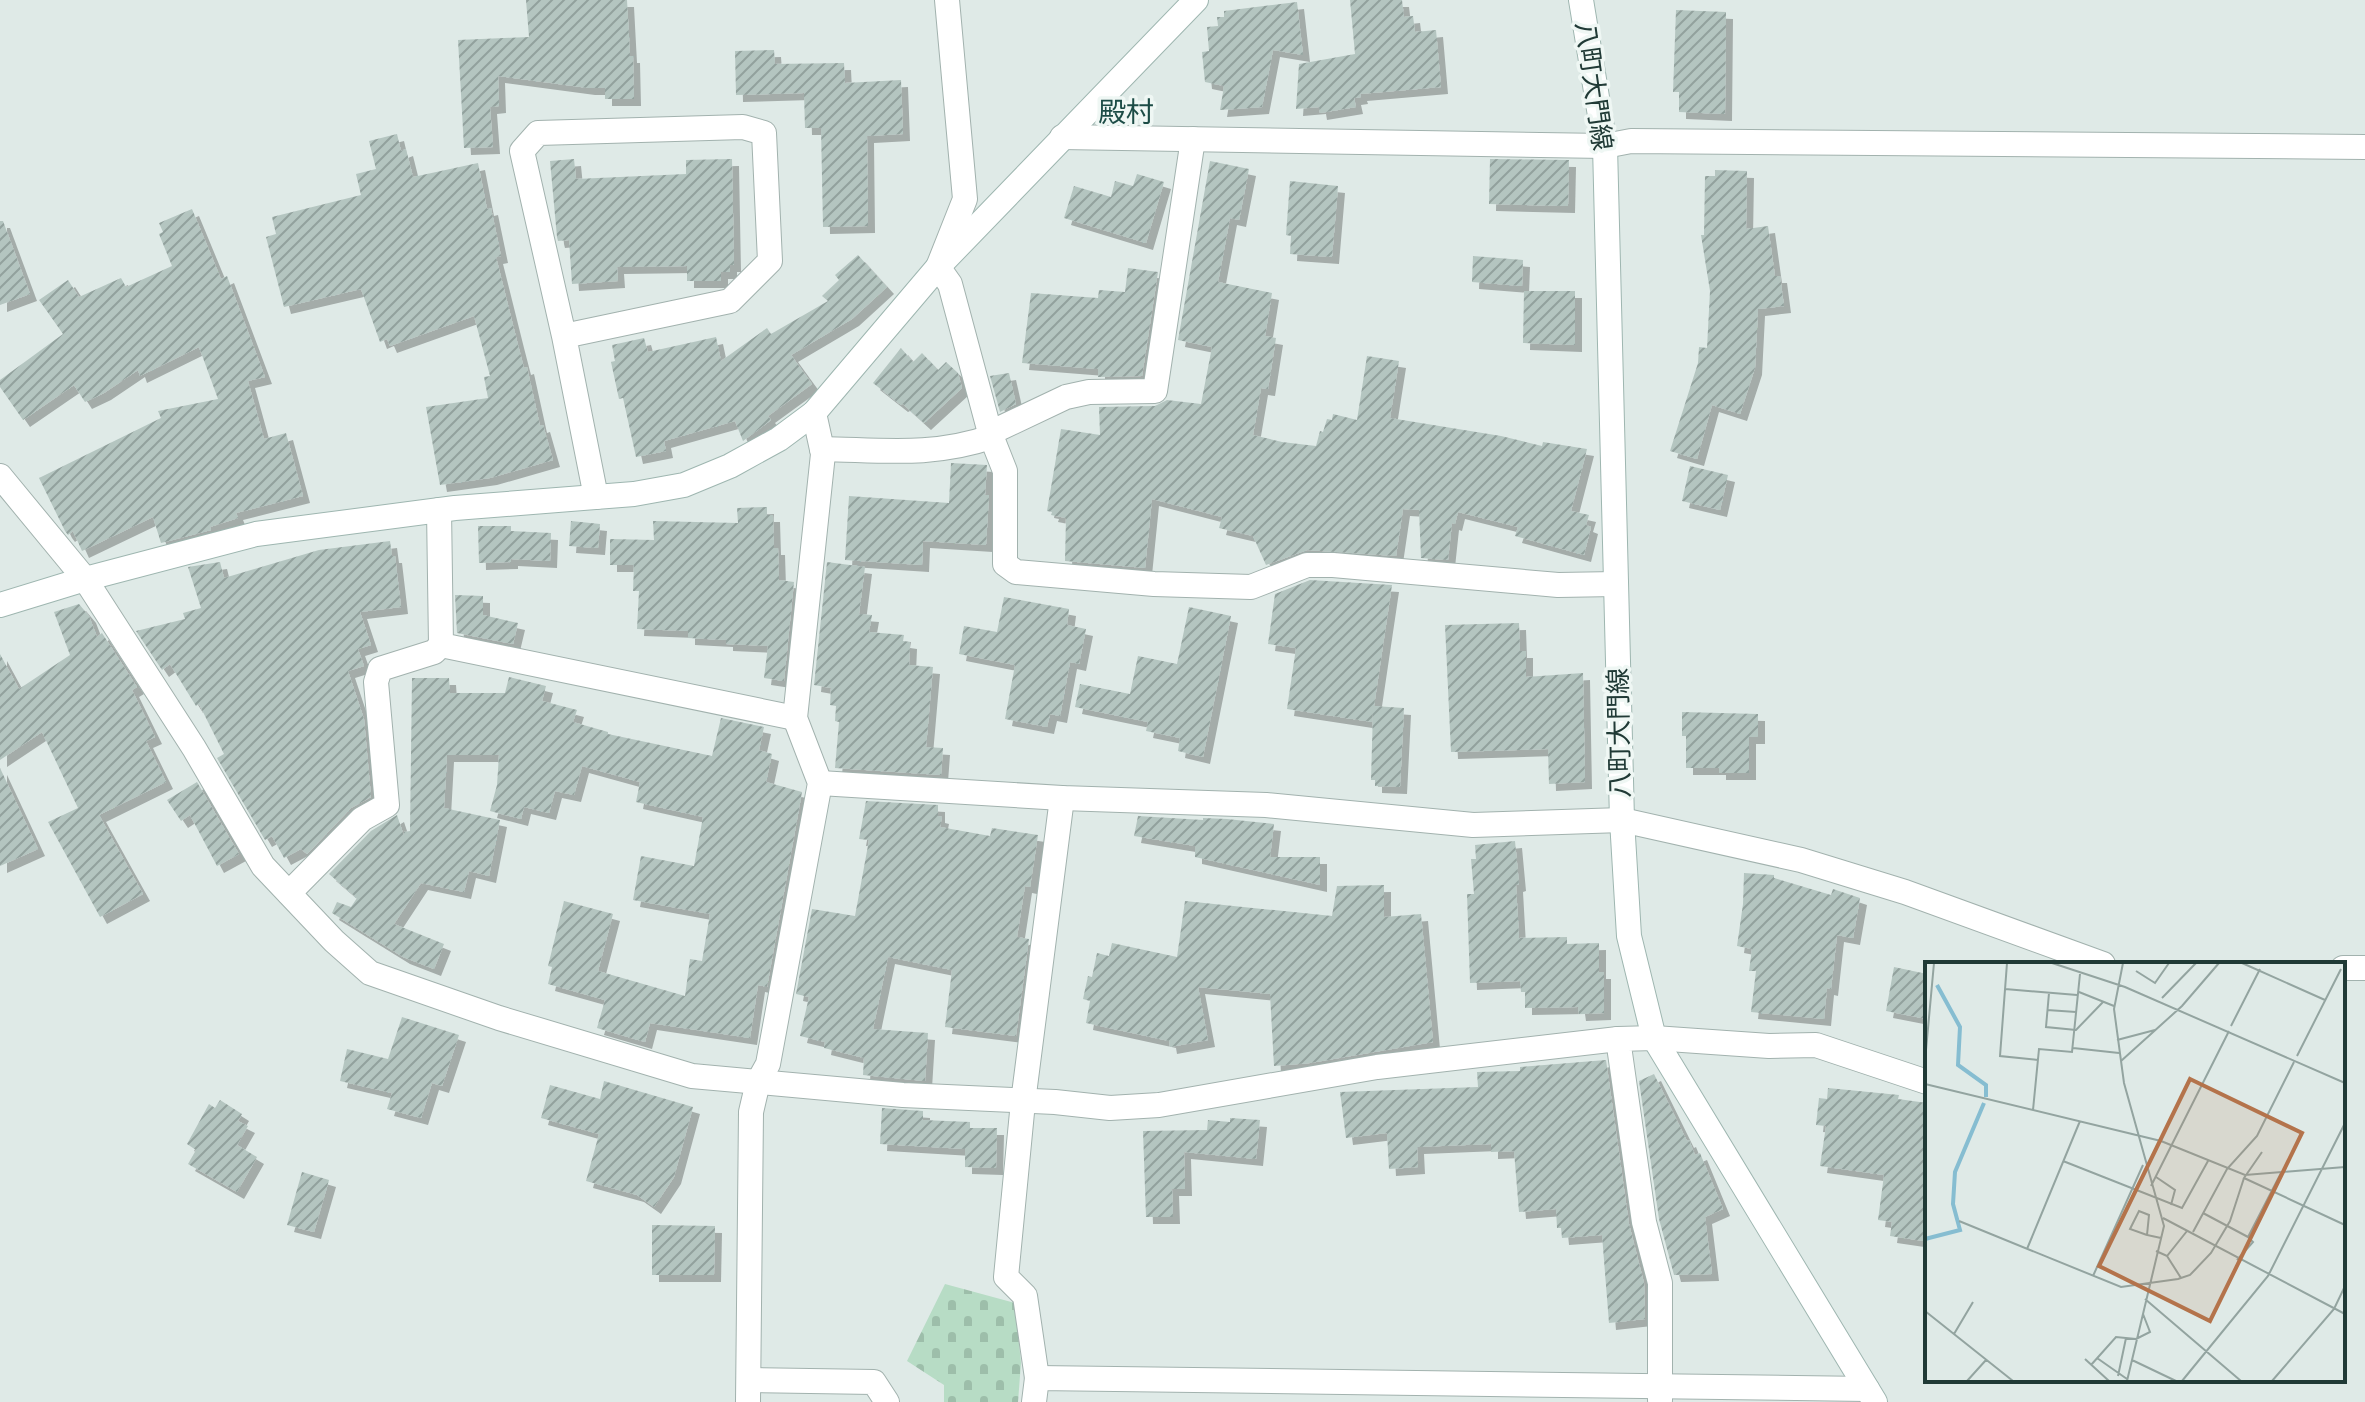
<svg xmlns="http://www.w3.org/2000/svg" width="2365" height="1402" font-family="Inter,'Noto Sans JP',sans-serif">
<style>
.cemetery{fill:url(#cemetery-stones)}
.building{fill:url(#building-hatch);filter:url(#shadow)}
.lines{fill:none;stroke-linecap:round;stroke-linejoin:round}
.street-casing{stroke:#a2b2ae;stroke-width:26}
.secondary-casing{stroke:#9eb6b0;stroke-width:26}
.street{stroke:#fff;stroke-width:24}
.secondary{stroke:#fff;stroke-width:24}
.labels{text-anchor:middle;stroke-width:7;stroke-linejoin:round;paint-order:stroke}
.street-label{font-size:26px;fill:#203a36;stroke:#eff7f4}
.neighbourhood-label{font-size:28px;fill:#1c4c46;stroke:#eff7f4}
.inset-river{fill:none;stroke:#86bdd1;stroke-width:4}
.inset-road{fill:none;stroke:#93a4a0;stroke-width:2}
.view{fill:#b4734b;fill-opacity:0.15;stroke:#b4734b;stroke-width:4}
.inset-edge{fill:none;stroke:#203a36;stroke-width:4}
</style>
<defs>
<pattern id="cemetery-stones" width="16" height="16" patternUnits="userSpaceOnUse" patternTransform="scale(2)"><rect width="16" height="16" fill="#b7dcc5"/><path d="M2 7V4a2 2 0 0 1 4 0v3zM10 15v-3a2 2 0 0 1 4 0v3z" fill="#9dbeaa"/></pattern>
<pattern id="building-hatch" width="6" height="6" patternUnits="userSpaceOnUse" patternTransform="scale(2)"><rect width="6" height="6" fill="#b4c5c0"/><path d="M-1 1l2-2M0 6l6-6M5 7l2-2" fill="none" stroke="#92a19d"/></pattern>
<filter id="shadow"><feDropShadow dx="7" dy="7" stdDeviation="0" flood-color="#0004"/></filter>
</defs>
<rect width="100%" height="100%" fill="#dfeae7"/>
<polygon class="cemetery" points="945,1284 1015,1303 1021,1363 1018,1402 944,1402 944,1385 907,1361"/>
<g class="building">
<polygon points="526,0 627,0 630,56 633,56 634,99 605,99 605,88 588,88 498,76 499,106 490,107 493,147 464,148 458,40 529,37"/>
<polygon points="1350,0 1402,0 1404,17 1413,16 1415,32 1436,30 1441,87 1360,94 1361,97 1354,98 1356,107 1320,113 1319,107 1296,109 1299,64 1355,54"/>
<polygon points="1297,2 1303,55 1273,50 1262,107 1220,110 1224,86 1205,82 1202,52 1209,51 1207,27 1218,26 1217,17 1224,17 1224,11"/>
<polygon points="1676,10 1726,12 1725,114 1679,112 1679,92 1673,92"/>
<polygon points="774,50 775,64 844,63 845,83 901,80 903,134 867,136 868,226 823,227 821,128 805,128 804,93 736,95 735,51"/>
<polygon points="397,134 401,151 406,149 413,177 478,163 487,209 491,208 501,256 496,257 517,341 524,368 527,367 540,426 543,425 553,460 490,478 440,485 426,407 488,398 484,377 490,376 474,316 390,346 387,339 380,342 361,289 284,307 266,237 276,234 272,217 361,195 356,174 376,169 369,141"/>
<polygon points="574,159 576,179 686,174 686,160 732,159 734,265 730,265 730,272 721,272 721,281 687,281 687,266 617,267 618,281 572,284 569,240 558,241 557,237 550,161"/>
<polygon points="1490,159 1569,160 1568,206 1489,204"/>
<polygon points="1210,161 1249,169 1239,220 1230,218 1218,282 1272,293 1265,336 1276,338 1268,389 1261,388 1253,435 1282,442 1316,446 1320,431 1323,432 1327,419 1332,420 1333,414 1357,420 1367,356 1399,361 1390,418 1501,436 1542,446 1543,442 1587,449 1571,511 1589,515 1586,525 1591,527 1584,555 1515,536 1518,527 1458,512 1455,524 1452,523 1448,560 1421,558 1419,510 1403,509 1396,556 1307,550 1266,565 1253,536 1219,528 1222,517 1152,499 1145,568 1065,561 1066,518 1051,515 1052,512 1047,511 1061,429 1100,435 1099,407 1155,406 1167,400 1201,404 1212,347 1178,340"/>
<polygon points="1715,170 1747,171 1746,229 1768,226 1775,276 1780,276 1784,306 1758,309 1755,368 1740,414 1712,405 1697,459 1670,451 1698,363 1699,347 1707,348 1710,291 1701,235 1704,235 1705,176 1715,176"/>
<polygon points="1137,174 1164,182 1146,243 1064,218 1074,186 1111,197 1115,181 1133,186"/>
<polygon points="1290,181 1338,186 1332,257 1290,254 1291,236 1286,235"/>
<polygon points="192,209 221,279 227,276 265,377 248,381 264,439 286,433 303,496 236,513 238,518 210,527 211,530 161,543 153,517 82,551 73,531 68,535 65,531 39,478 161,418 158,411 218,399 199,347 140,376 138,370 104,393 85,402 74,385 23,420 0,387 0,380 63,334 39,300 68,280 79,297 121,278 126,287 172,266 159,234 163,232 159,223"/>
<polygon points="0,221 3,221 30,294 0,305"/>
<polygon points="858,255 887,287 852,319 791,355 812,384 768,416 771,420 743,441 735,421 664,441 666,451 636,457 623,398 619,399 611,362 615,361 612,345 644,338 648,352 716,337 721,361 767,328 771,334 828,301 822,296 839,280 835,275"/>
<polygon points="1473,256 1523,260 1522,286 1472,282"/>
<polygon points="1128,268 1158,272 1142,376 1098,377 1098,369 1022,363 1031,293 1098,298 1099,290 1125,292"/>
<polygon points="1524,291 1575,291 1575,345 1523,343"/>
<polygon points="901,348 913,362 922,353 938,370 946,362 958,373 962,388 924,423 903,404 901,405 873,383"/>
<polygon points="1009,373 1016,404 1000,412 990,376"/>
<polygon points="951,463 987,465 985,495 989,495 986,545 923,541 922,565 845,560 849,496 949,503"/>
<polygon points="1690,466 1728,475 1720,510 1682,501"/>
<polygon points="767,507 767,515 773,515 774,548 778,548 779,580 794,582 784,681 764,678 768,646 726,644 726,640 688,638 688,631 637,629 639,591 633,591 634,565 610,565 610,539 654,540 653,521 738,523 737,508"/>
<polygon points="571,521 600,524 598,548 569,546"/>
<polygon points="478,526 511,526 511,531 551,533 550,561 511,559 511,562 479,563"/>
<polygon points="390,541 392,556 395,556 401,607 360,612 371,645 358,649 364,666 348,671 364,719 371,797 351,808 307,854 301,849 284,858 272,836 265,840 217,758 224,754 199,704 196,706 170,664 162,670 136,631 185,619 183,613 201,608 188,567 220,562 224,578 319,550"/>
<polygon points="827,562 865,567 859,614 872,615 869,632 904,635 903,641 910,642 909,665 933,667 926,747 943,748 941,775 835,768 839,722 835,721 836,706 830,705 831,688 814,685"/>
<polygon points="1310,580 1392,585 1374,706 1404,708 1400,787 1375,786 1375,780 1371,780 1373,711 1372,722 1287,709 1296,648 1268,644 1275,594"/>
<polygon points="455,595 483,596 483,615 518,623 513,644 457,633"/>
<polygon points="1004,597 1069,609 1067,625 1086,629 1079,664 1070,662 1060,716 1050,714 1047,727 1005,719 1015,665 959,654 964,626 997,632"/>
<polygon points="79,604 89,616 97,637 102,633 137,687 132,690 155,737 146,741 166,782 99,815 143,894 100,917 48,822 78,808 42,732 0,760 0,654 19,689 70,655 54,612"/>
<polygon points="1189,607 1231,616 1203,757 1178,751 1180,738 1146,731 1148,722 1075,707 1080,684 1130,694 1138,656 1177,664"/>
<polygon points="1519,623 1520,651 1526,651 1526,677 1583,673 1585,782 1549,784 1548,749 1451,752 1445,625"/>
<polygon points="509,677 546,686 542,701 577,710 573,722 608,732 608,734 712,756 721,718 764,727 759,750 772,754 766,782 802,792 767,987 758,985 750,1038 650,1023 645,1042 597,1028 605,1000 548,984 552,967 548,966 564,901 613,914 598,971 685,996 690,959 702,961 710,914 633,900 641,856 694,866 703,817 636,802 640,782 582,766 574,795 555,791 549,813 524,807 521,819 490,811 497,785 499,755 447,755 444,808 500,820 489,876 469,871 464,892 421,883 394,924 444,944 434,969 403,957 332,913 337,902 351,907 357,898 329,874 371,831 397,815 404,836 404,832 410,831 412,678 449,678 450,693 505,693"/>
<polygon points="1682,712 1758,714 1758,737 1749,737 1749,773 1719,773 1719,768 1686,768 1686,736 1682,736"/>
<polygon points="0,768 38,849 0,866"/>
<polygon points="197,782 239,854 217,866 190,815 181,821 167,800"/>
<polygon points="866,801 938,805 938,816 942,817 940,827 990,836 992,828 1038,835 1030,887 1025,886 1017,937 1029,939 1016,1036 945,1027 952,970 888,957 873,1029 928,1033 925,1081 863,1075 864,1058 824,1048 825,1042 800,1036 809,997 796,994 812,909 855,916 869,840 859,839"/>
<polygon points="1138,816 1203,820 1203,818 1227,819 1274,824 1270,857 1320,857 1320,885 1195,857 1195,846 1134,836"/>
<polygon points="1515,841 1519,884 1516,885 1519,938 1567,937 1567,944 1599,943 1599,972 1604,972 1604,1013 1579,1014 1578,1007 1525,1008 1525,992 1521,992 1520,981 1470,983 1467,894 1474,894 1471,859 1476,859 1475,845"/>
<polygon points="1744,873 1774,875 1774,878 1831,895 1833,889 1860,898 1853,938 1837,935 1831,989 1827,988 1824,1019 1751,1012 1756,971 1749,971 1752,949 1737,946 1743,904"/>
<polygon points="1384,885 1384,917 1421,914 1433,1042 1310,1063 1274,1066 1270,994 1198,987 1208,1040 1170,1047 1169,1041 1086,1023 1090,1001 1083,999 1088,976 1092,977 1097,953 1109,956 1112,943 1177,957 1185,901 1332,916 1337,886"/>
<polygon points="1894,967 1927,974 1927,1019 1886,1011"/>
<polygon points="402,1017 459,1035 442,1086 432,1083 421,1118 387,1109 392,1093 340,1081 347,1049 388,1059"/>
<polygon points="1606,1060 1629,1224 1644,1283 1645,1319 1609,1323 1602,1235 1562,1238 1561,1228 1557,1228 1556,1209 1519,1212 1514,1151 1491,1152 1491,1144 1417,1147 1418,1167 1389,1169 1387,1133 1346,1138 1340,1092 1478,1087 1477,1072 1520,1071 1520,1067"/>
<polygon points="1654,1074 1687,1141 1689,1140 1695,1155 1700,1153 1723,1209 1705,1217 1712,1274 1674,1275 1659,1219 1639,1081"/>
<polygon points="604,1081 693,1107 674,1177 654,1207 637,1195 586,1181 599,1134 541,1118 550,1085 600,1099"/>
<polygon points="1828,1088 1899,1095 1898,1099 1927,1103 1927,1219 1924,1241 1890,1236 1892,1222 1878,1220 1884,1175 1820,1166 1826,1126 1816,1125 1819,1098 1827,1099"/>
<polygon points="220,1100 242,1114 238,1121 248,1126 237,1145 257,1157 237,1192 188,1164 196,1150 187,1144 209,1104 215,1108"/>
<polygon points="882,1108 923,1111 923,1120 970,1122 970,1128 997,1128 996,1168 965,1167 965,1149 880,1144"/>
<polygon points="1230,1118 1260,1120 1256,1159 1184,1152 1185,1189 1172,1189 1173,1217 1146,1217 1143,1131 1207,1130 1208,1120 1230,1122"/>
<polygon points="302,1172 329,1180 314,1232 287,1225"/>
<polygon points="652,1225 715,1226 714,1275 652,1275"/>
</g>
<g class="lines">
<defs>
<g id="street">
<polyline points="947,0 965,199 938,267 950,284 990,433 1005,471 1005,564 1016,572 1154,584 1251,587 1307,565 1333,565 1558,585 1616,584"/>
<polyline points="1062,137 1605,146 1631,141 2365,147"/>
<polyline points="564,336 522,151 538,133 743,127 764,133 770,261 730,301 564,336 596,497"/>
<polyline points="990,433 1066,397 1089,392 1155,391 1193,139"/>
<path d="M822,449c61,1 110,8 169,-12"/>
<polyline points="0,476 85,579 194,748 263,866 334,941 370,973 499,1018 692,1076 903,1095 1055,1102 1110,1108 1159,1105 1377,1067 1618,1039"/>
<polyline points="439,510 441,645 795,718"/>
<polyline points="820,783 1062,798 1266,805 1473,825 1622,820 1801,860 1905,892 2103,964"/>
<polyline points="289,893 362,819 387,805 376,682 380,669 434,652 441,645"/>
<polyline points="2343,968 2365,968"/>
<polyline points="1037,1378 1025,1296 1006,1277 1023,1102 1062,798"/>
<polyline points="749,1380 874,1382 887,1402"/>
<polyline points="1660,1400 1660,1283 1644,1222 1618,1039 1654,1038 1769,1046 1816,1045 1927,1082"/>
<polyline points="748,1402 751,1112 758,1082 768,1064 820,783 795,718 823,454 814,413"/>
<polyline points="1034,1402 1037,1378 1867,1389"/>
</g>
<g id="secondary">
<polyline points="1581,0 1605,146 1622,820 1629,936 1654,1038 1875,1402"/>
<polyline points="0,605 85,579 256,534 455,508 634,494 684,485 730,466 779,439 814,413 938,267 1196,0"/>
</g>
</defs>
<use href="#street" class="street-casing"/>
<use href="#secondary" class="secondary-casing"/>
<use href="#street" class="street"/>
<use href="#secondary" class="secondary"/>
</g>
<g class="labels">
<g class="street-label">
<text transform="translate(1594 86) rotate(82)" y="9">八町大門線</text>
<text transform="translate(1619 733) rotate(-91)" y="9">八町大門線</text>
</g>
<g class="neighbourhood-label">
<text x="1126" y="122">殿村</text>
</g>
</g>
<g transform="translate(1925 962)">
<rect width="420" height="420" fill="#dfeae7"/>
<path class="inset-river" d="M12,23l23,42 -2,38 28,20v12M0,277l35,-9 -7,-26 2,-32 29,-69"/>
<path class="inset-road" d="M82,1l-7,93 38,4M127,1l73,24 220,96M198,1l-9,46 10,74 40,143 -37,155M317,1l83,37M211,9l19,12 14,-20M80,27l72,6M154,30l35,14M124,31l-3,34 30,3 27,-28M237,36l34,-35M122,48l29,2M306,64l29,-57M192,78l38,-10M148,86l46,5M372,94l44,-87M0,99l9,-98M196,99l61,-55 37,-43M0,122l236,57 84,34 100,-8M108,148l6,-61 33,3 8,-78M337,190l-18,26 101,47M138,199l119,47 26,-47M231,215l19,13 -4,15M226,224l78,-155M278,251l45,24M238,256l182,96M34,259l162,66 57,-8 12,-4 21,-22 19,-32 14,-43M268,270l34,-63 30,-33 37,-74M222,273l-17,-6 9,-18 10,4 -2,20 14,3M102,287l53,-128M231,289l11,5 20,-25M242,294l14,22M312,298l16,-18 -5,-5 33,-64M168,314l50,-111M220,337l96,82M0,349l88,70M29,372l19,-32M211,377l14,-7 -7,-18M172,396l30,21M160,397l24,22M207,398l44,21M166,403l25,-28 20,2M193,414l8,-38M42,419l19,-21M257,419l86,-105 77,-153M347,419l62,-72 11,-23"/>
<path class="view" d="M265,117l112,54 -92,188 -111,-55z"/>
<rect width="420" height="420" class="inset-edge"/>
</g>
</svg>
